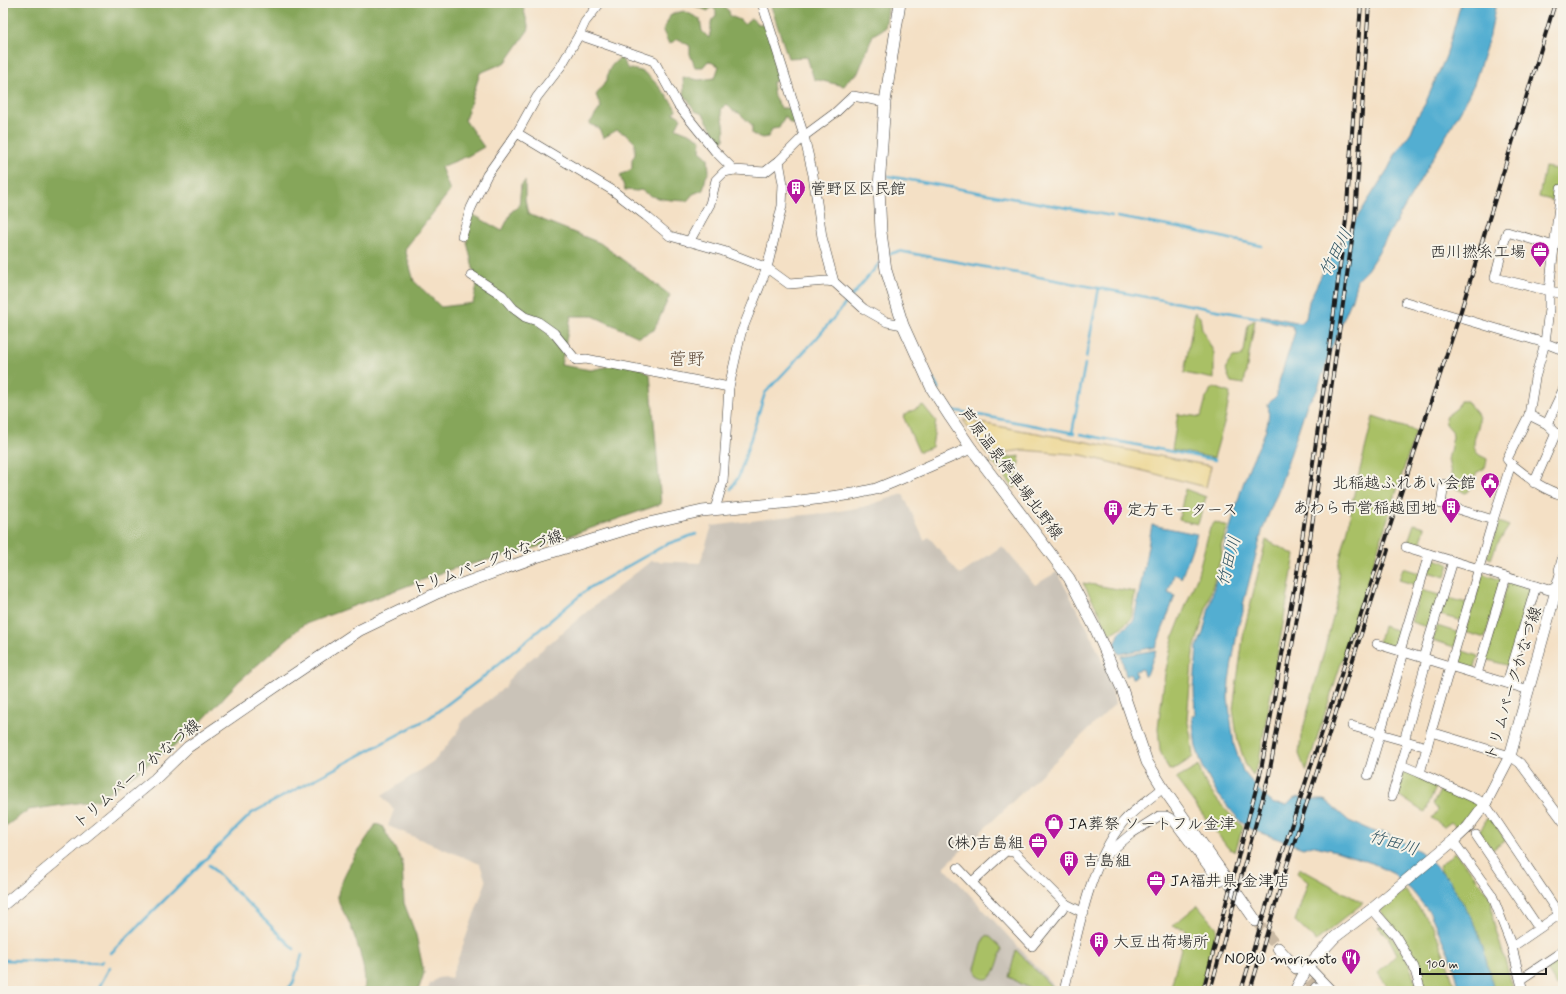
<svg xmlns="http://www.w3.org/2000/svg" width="1566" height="994" font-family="Mynerve,'Klee One',sans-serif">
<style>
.industrial{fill:#cac3b8}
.green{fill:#a9c065;stroke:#626e40}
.forest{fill:#86a65a;stroke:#51613b}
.sand{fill:#eeda9e;stroke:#857b5d}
.water{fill:#53aed1;stroke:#386576}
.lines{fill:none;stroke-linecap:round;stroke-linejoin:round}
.stream{stroke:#53aed1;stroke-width:2.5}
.major-tunnel{stroke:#c9b9a3;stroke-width:11;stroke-dasharray:11 5.5;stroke-linecap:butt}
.minor-casing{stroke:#3c3935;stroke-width:10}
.major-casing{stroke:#3c3935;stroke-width:12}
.minor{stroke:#fff;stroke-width:9}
.major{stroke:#fff;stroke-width:11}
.rail-casing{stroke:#1c1c1c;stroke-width:4}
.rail{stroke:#f7f3e8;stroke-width:2.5;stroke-dasharray:8;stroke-linecap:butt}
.labels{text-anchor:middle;stroke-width:4;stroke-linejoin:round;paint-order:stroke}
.poi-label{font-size:16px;fill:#1c1c1c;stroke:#f7f3e8;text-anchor:start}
.street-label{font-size:16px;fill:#1c1c1c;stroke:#f7f3e8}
.water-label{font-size:17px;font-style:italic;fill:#325664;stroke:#f7f3e8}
.quarter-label{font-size:18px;fill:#614d3d;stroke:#f7f3e8}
</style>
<rect width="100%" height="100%" fill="#f7f3e8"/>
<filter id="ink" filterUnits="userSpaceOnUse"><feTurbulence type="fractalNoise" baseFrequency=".025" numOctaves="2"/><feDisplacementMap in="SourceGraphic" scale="8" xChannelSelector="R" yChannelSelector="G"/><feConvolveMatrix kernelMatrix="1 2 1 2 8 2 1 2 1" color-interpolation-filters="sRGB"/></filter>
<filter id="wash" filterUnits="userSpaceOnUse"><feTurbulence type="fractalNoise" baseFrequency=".012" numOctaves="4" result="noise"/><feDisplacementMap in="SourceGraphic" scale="16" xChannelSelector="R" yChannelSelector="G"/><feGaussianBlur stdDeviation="0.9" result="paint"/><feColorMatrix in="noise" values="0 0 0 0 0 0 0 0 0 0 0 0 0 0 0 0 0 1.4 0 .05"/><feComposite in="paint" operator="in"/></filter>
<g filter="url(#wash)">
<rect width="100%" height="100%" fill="#f4e0c5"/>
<polygon class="industrial" points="903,494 924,540 929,537 960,575 1002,546 1035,585 1057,572 1090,633 1109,677 1115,704 944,867 1057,989 1056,991 427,991 430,984 438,978 446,977 451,978 486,882 480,864 388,826 394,810 382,796 435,760 457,733 462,721 505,687 512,675 590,609 651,561 700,563 712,526 782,517 828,513 863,507"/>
<g class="green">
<polygon points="1545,167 1562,170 1555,201 1539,197"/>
<polygon points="1195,312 1200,317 1202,329 1214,353 1214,379 1184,373"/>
<path d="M1255,320l-11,64 -13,-2c-6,-13 -7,-14 2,-25l8,-1 3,-4 4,-28z"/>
<polygon points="1214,387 1230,393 1226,416 1214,458 1172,450 1178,414 1201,417 1206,398 1208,396 1210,390"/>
<path d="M1460,401h7c3,6 12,12 12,18 1,11 -11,24 -1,35 2,2 6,3 9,5 -1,7 -1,10 -9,13l-10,20 -3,1 -11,-6 -6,-27 5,-23 -1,-6 -6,-7 -1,-7 12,-9z"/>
<polygon points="923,405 936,421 932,447 919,452 903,416"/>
<polygon points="1373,417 1416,431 1306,772 1299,754 1301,736 1325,648 1339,593 1338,566 1349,525 1352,502"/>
<polygon points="1020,456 1015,489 991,460"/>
<polygon points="1185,489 1206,497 1198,524 1179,520"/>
<polygon points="1215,522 1228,527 1221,546 1222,554 1193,653 1187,718 1191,737 1193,757 1178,767 1169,770 1160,751 1158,728 1165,674 1173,638 1197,577 1210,528"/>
<polygon points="1499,522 1509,526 1496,546 1491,559 1487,557"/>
<polygon points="1414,524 1425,527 1420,545 1408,542"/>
<polygon points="1266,540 1295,555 1259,761 1253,775 1246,765 1238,742 1233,709 1244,631"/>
<polygon points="1432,558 1449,564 1445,577 1428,572"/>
<polygon points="1403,568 1419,573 1416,585 1399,580"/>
<polygon points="1483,574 1502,580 1485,638 1465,632"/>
<polygon points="1508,582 1532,589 1509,666 1485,659"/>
<polygon points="1083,583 1135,592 1131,619 1119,629 1109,634 1100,614"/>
<polygon points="1421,590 1439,595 1430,628 1411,622"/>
<polygon points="1445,597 1467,603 1462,621 1440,615"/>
<polygon points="1383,626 1403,632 1398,648 1379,642"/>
<polygon points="1437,626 1459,633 1454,647 1433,640"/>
<polygon points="1460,650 1478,656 1474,671 1456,665"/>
<path d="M1199,766c5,24 27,44 44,61l-8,25 -7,-4 -52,-69z"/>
<polygon points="1405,769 1437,785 1425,813 1395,793"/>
<polygon points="1443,785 1478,804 1469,818 1457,828 1451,822 1444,827 1432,818 1438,810 1433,804"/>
<polygon points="1486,819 1491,819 1506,840 1492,850 1479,832 1484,825"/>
<polygon points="1454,852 1472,872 1491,898 1493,920 1514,991 1487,991 1466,920 1439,867"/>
<polygon points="1299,868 1363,903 1316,941 1295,921 1308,882 1297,873"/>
<path d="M1405,890l28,36 15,39 8,26h-30c-7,-31 -26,-57 -47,-81z"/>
<polygon points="1198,905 1217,928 1200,991 1170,991 1186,929 1172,926"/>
<polygon points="1384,926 1406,956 1419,991 1390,991 1378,973 1397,954 1388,937 1378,927"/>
<path d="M988,935l13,12 1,3c-4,11 -8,38 -24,26l-3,-8 9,-30z"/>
<polygon points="1016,950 1054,989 1054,991 1034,991 1009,977"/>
<polygon points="1557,959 1563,968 1563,982 1557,986 1545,968"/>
</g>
<g class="forest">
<polygon points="3,3 522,3 529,29 506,62 480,73 465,120 484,147 468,156 441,167 450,191 405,249 414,281 441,307 473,303 477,285 467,242 472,214 502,231 512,211 519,206 521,185 525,181 525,200 528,214 600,243 670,295 654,330 639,337 593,316 571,316 561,365 591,370 629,362 650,374 661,504 528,550 452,569 303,625 239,681 188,736 98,800 28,810 3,828"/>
<path d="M688,3h36v4l5,4 1,5 10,4 4,4 7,-6 7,6h8l17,53 -11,6 2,13 7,12h7l5,5 1,11 -4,-1 -5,-7 -6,12 -7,1 -4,8 -6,1 -10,-4v-9l-13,-12 -6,-2 -6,-7 -6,5c2,13 5,17 3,31l-5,2 -16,-28 -8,-3 -11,-17 -1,-17 16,3 16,-2 4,-12 -11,-5 -5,6h-8l-5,-13v-8l-12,-7 -9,5 -6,-13 8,-17 13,-3 16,8 2,12 7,7 2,-10v-6l5,-6v-5l-4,-4 -4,4z"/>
<polygon points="770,3 889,3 885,28 873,35 858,73 850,78 844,86 814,79 807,57 788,58"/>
<path d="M621,58l7,11c4,0 9,1 13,2 10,4 29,28 35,38l-2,4 7,5 -5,10 15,6 10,6 -1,11 8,7 1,14 -3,5 -3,13 -10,4 -6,7c-17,-1 -33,-1 -46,-11l-4,1 -12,-1 -5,-15 12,-6v-10l3,-4v-12l-8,-8 -10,-5 -14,8 -4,-10 -10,-4 12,-17 -5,-12 11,-15c0,-10 6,-18 14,-22z"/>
<path d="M376,824l6,2 20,35 2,42 12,32 8,38 -6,18h-54c4,-19 -8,-53 -16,-71 -4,-8 -11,-17 -10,-26 4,-22 26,-51 38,-70z"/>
</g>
<polygon class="sand" points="963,420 1087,442 1211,466 1206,487 1082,455 1023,450 987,455"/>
<g class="water">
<path d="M1461,3h35l-6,32 -16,49 -13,26 -85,146 -9,14 -10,10 -5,19 -19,45 -16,47 -10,13 -27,82 -17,42 -20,77v7l-5,15 -9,54 -1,17 6,47 9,26 20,24 11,9 13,1 6,-6 5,-2 10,3h17l24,21 28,12 5,-2 39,21 28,28 27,46 8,25 10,40h-34l-7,-28 -23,-50 -18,-22 -18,-17 -22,-11 -36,-12 -25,-6 -8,3 -53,-19 -10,-8 -24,-29 -12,-22 -8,-23 -4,-31h3l-1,-28 3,-41 6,-14 12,-50 11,-31 -2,-4c9,-27 15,-56 26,-83 8,-19 22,-39 18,-61l9,-9v-7l18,-56 -3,-6 -30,-7 -1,-4 40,8 5,-5 3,-17 16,-33 63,-99 8,-16 15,-21 6,-15 8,-13 21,-48z"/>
<polygon points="1152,525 1197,534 1181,579 1179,576 1174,574 1168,593 1175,596 1156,647 1119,654 1115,645 1120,632 1134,620"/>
<polygon points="1156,650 1147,675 1144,676 1142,669 1135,671 1136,677 1132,678 1130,674 1126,676 1121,656"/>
</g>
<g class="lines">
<g class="stream">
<polyline points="888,176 1112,216"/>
<polyline points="1117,217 1185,229 1262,246"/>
<polyline points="887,255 899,251 1265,319"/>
<polyline points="1086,358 1099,288"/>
<polyline points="933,379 939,390"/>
<polyline points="950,406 952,410 1074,433"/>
<polyline points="1072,433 1085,364"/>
<polyline points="1080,434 1215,460"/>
<polyline points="731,489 739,476 765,393 816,339 882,260"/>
<polyline points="209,865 294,949"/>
<polyline points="111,953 252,813 429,718 482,678 589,588 667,544 696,534"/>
<polyline points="3,960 100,963 103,961"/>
<polyline points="97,991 110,967"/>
<polyline points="286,991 293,983 302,955"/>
</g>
</g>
</g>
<g filter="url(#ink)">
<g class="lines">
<g class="major-tunnel">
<polyline points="1256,921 1278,948"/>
<polyline points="1297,969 1316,988"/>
</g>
<defs>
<g id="minor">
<polyline points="762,3 804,136 813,175 822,237 834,282 864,309 887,322 903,325"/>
<polyline points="579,35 654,61 678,105 715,151 734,170"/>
<polyline points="517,133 612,190 646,216 670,236 723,251 767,268 789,284 826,281 834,282"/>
<polyline points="1563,189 1561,189 1549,290 1549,309 1545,343 1563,350"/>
<polyline points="1507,232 1554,246"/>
<polyline points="1506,235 1495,278 1563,294"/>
<polyline points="462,236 471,208 487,175 517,133 537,97 561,66 579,35 585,22 600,3"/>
<polyline points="689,242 710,204 716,180 724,172 734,170 765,172 779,161 804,136 835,113 853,96 885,102"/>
<polyline points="471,275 502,295 513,308 525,317 537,321 554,333 576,360 586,359 729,387"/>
<polyline points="1406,302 1545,343 1535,378 1529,415 1547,424 1556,433 1563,435"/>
<polyline points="1547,424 1563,390"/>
<polyline points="1511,464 1507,459 1529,415"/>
<polyline points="1534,483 1556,433"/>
<polyline points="1444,484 1441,504 1493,520"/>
<path d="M1563,495c-21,-5 -35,-18 -52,-31l-18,56 -62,212 79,24 10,7 43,58"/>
<polyline points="715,509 723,482 729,387 741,333 767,268 782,206 783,184 779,161"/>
<polyline points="1406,547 1549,590 1557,587"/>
<polyline points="1561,574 1559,570 1563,556"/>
<polyline points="1377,644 1529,690"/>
<polyline points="1400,651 1429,554"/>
<polyline points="1423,658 1453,561"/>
<polyline points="1477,674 1506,577"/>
<polyline points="1507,683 1536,586"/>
<polyline points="1352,726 1427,747"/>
<polyline points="1431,732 1420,773 1478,800 1485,804 1563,920"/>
<polyline points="1404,741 1427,659"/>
<polyline points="1401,765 1420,773"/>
<polyline points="1368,775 1404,652"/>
<polyline points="1392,796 1408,742"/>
<polyline points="1476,835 1538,927"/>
<polyline points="1453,841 1492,895 1512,947 1523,991"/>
<polyline points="1105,856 1132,833 1159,816 1166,816 1172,819 1220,882"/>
<polyline points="958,868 1032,946 1066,904 1084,913"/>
<polyline points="972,882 1006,851 1014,852 1066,904"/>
<polyline points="1372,909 1395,935 1414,967 1421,991"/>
<polyline points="1512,947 1563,912"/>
<polyline points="1308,966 1332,991"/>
<polyline points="1521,979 1563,951"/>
<path d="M1064,991c14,-57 23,-122 59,-169 11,-13 27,-23 40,-34"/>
</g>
<g id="major">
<polyline points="900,3 885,102 879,187 881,232 886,270 903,325 932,389 950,417 971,448 1069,578 1096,630 1122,689 1147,762 1163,788 1256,921"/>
<polyline points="3,905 155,779 188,747 284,681 360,630 437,593 536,557 644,524 702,511 792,502 853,494 876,489 893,482 971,448"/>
<polyline points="1278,948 1296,968"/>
<polyline points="1316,988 1320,991"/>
<polyline points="1295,991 1308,966 1335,937 1372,909 1453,841 1468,827 1485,804 1510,756 1557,587 1561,574 1563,575"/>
</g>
</defs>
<use href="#minor" class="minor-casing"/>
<use href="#major" class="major-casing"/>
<use href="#minor" class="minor"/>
<use href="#major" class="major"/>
<defs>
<g id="rail">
<polyline points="1203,991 1261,770 1298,567 1326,372 1346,220 1361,3"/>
<polyline points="1210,991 1269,775 1306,568 1355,218 1369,3"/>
<polyline points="1241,991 1280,860 1459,317 1555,3"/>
<polyline points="1250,991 1287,865 1388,550"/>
</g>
</defs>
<use href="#rail" class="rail-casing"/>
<use href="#rail" class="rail"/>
</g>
</g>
<defs>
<symbol id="building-pin" viewBox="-11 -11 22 30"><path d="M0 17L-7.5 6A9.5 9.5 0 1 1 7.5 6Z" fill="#b5179e" stroke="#f7f3e8"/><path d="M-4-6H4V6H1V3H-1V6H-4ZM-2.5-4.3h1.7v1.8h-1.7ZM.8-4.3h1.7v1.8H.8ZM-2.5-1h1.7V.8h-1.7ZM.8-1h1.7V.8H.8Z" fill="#fff"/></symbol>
<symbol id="office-pin" viewBox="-11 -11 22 30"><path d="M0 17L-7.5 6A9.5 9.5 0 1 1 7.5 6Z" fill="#b5179e" stroke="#f7f3e8"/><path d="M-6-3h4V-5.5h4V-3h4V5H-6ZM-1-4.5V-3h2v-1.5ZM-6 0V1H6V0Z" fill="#fff"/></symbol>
<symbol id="civic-pin" viewBox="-11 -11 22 30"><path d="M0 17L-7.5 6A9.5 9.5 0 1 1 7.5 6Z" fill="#b5179e" stroke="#f7f3e8"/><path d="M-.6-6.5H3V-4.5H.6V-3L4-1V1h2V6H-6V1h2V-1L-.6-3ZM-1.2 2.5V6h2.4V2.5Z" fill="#fff"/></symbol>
<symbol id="shop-pin" viewBox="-11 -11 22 30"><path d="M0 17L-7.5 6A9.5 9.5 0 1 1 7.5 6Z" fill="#b5179e" stroke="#f7f3e8"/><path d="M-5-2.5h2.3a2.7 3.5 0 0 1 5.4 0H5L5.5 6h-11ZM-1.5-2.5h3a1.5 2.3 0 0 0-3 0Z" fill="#fff"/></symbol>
<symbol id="restaurant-pin" viewBox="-11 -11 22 30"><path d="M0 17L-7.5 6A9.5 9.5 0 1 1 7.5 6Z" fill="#b5179e" stroke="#f7f3e8"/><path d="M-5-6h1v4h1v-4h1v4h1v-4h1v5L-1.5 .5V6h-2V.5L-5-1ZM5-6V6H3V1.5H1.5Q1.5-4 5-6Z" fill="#fff"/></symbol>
</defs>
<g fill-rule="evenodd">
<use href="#building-pin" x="785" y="177" width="22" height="30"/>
<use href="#office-pin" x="1529" y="240" width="22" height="30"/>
<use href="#civic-pin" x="1479" y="471" width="22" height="30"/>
<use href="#building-pin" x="1440" y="496" width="22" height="30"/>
<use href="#building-pin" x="1102" y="498" width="22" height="30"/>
<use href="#shop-pin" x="1043" y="812" width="22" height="30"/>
<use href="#office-pin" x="1027" y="831" width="22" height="30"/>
<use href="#building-pin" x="1058" y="849" width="22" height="30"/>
<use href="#office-pin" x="1145" y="869" width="22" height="30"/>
<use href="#building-pin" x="1088" y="930" width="22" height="30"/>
<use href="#restaurant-pin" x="1340" y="947" width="22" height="30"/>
</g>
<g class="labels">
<g class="poi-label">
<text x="810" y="194">菅野区区民館</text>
<text x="1526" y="257" text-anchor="end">西川撚糸工場</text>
<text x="1476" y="488" text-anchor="end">北稲越ふれあい会館</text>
<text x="1437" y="513" text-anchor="end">あわら市営稲越団地</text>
<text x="1127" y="515">定方モータース</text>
<text x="1068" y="829">JA葬祭 ソートフル金津</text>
<text x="1024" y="848" text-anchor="end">(株)吉島組</text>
<text x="1083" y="866">吉島組</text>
<text x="1170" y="886">JA福井県 金津店</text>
<text x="1113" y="947">大豆出荷場所</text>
<text x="1337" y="964" text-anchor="end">NOBU morimoto</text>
</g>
<g class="street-label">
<text transform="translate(1012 473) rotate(53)" y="6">芦原温泉停車場北野線</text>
<text transform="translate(487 561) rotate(-20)" y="6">トリムパークかなづ線</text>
<text transform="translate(1512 683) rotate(-73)" y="6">トリムパークかなづ線</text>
<text transform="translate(136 773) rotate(-40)" y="6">トリムパークかなづ線</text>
</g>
<g class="water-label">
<text transform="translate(1335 252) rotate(-62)" y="6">竹田川</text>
<text transform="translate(1228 561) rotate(-75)" y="6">竹田川</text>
<text transform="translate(1394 842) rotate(17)" y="6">竹田川</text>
</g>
<g class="quarter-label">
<text x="687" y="365">菅野</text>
</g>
</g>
<rect width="1566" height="994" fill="none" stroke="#f7f3e8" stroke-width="16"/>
<path d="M1420 968v6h126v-6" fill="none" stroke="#1c1c1c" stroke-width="2"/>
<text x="1426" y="968" font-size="12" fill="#1c1c1c" stroke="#f7f3e8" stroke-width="3" paint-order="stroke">100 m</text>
</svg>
